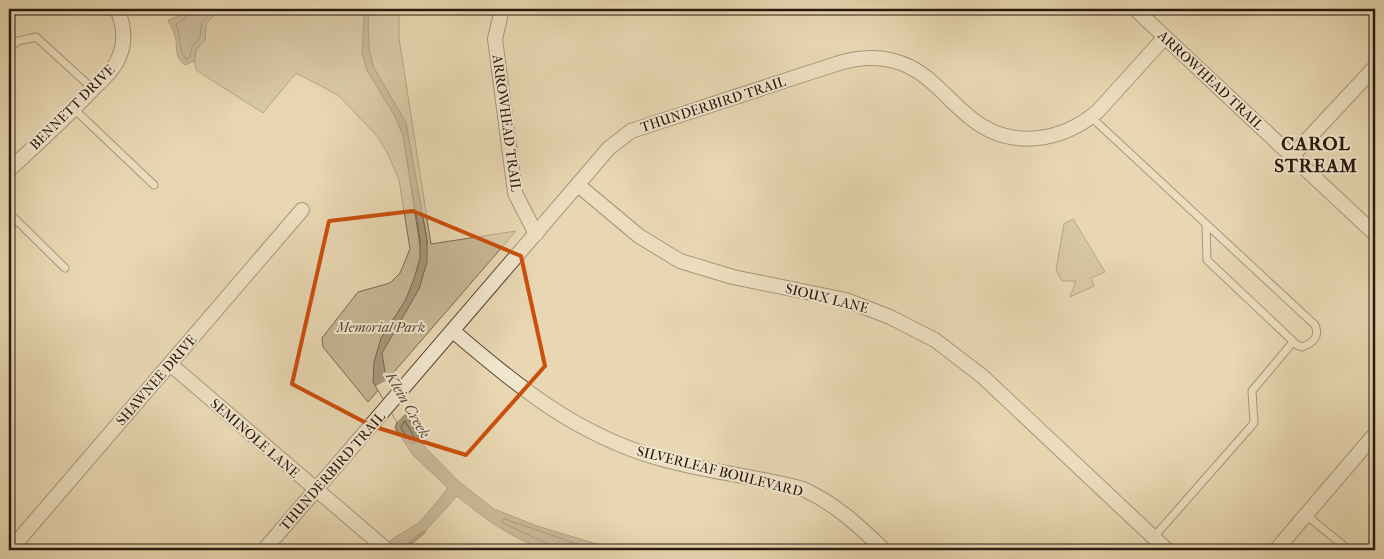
<svg xmlns="http://www.w3.org/2000/svg" width="1384" height="559" font-family="'IM FELL French Canon',serif">
<style>
.green{fill:#c8b796;stroke:#786852}
.water{fill:#a7967a;stroke:#75644f}
.pier{fill:#e8d7b2}
.lines{fill:none;stroke-linecap:round;stroke-linejoin:round}
.shore{stroke:#685744;stroke-width:1}
.stream{stroke:#75644f;stroke-width:4}
.lane-casing{stroke:#594837;stroke-width:9}
.street-casing{stroke:#594837;stroke-width:16}
.lane{stroke:#f0e5cd;stroke-width:7}
.street{stroke:#f0e5cd;stroke-width:14}
.marked{fill:none;stroke:#cb4f0c;stroke-width:4;stroke-linejoin:round}
.labels{text-anchor:middle;stroke-width:4;stroke-linejoin:round;paint-order:stroke}
.street-label{font-size:14px;fill:#29180e;stroke:#f0e5cd}
.park-label{font-size:14px;font-style:italic;fill:#594837;stroke:#f0e5cd}
.water-label{font-size:15px;font-style:italic;fill:#5b4a39;stroke:#f0e5cd}
.district-label{font-size:19px;font-weight:bold;letter-spacing:1px;fill:#29180e;stroke:#f0e5cd}
</style>
<rect width="100%" height="100%" fill="#e8d7b2"/>
<filter id="stains"><feTurbulence type="fractalNoise" baseFrequency=".004" numOctaves="4"/><feColorMatrix values="0 0 0 0 .2 0 0 0 0 .09 0 0 0 0 .02 0 0 0 .5 -.17"/></filter>
<radialGradient id="worn" r=".72"><stop offset=".6" stop-color="#630" stop-opacity="0"/><stop offset="1" stop-color="#630" stop-opacity=".3"/></radialGradient>
<g class="green">
<path d="M221,9h144l-2,24 4,37 28,46 8,19 17,111 7,-1v-5l-21,-117 -33,-57 -4,-17 -1,-30 3,-10h28v29l32,206 85,-13 -148,171 -45,-55 -1,-9 36,-46 32,-9 10,-10 10,-24 -11,-69 -11,-26 -11,-18 -39,-41 -42,-22 -33,40 -67,-43c-3,-13 -1,-21 9,-30l1,-16z"/>
<polygon points="1073,219 1105,272 1091,278 1094,286 1070,297 1076,281 1062,281 1056,270 1064,224"/>
</g>
<g class="water">
<path d="M185,9h36l-15,15 -1,16 -9,9 -2,12 -9,4c-10,-8 -8,-14 -9,-25 -1,-7 -5,-14 -8,-20l13,-5z"/>
<path d="M365,9h6l-3,10 1,30 4,17 33,57 21,117v22l-8,27 -37,64 4,25 38,68 33,34 37,29 43,17 80,24c-20,0 -48,4 -67,0 -35,-8 -66,-32 -93,-54l-36,40 -22,14h-24l45,-28 28,-34 -35,-33 -18,-27 2,-6 -24,-40 1,-20 7,-24 24,-37 9,-22 6,-21v-19l-17,-104 -8,-19 -28,-46 -5,-17z"/>
</g>
<polygon class="pier" points="387,380 407,412 397,422 376,386"/>
<g class="lines">
<g class="shore">
<path d="M189,9l-4,9 -9,6c5,11 2,27 10,35l4,-2 2,-11 8,-9 2,-15 12,-13"/>
<polygon points="405,421 416,440 414,444 411,443 401,428"/>
<polyline points="550,550 548,544 503,523 502,520 505,519 574,543 603,550"/>
</g>
<polyline class="stream" points="402,550 424,532"/>
<defs>
<g id="lane">
<polyline points="9,48 18,41 36,37 93,89"/>
<polyline points="74,109 154,185"/>
<path d="M1091,117l224,208c5,12 -2,18 -13,22l-5,-2 -90,-85 -1,-34"/>
<polyline points="9,213 65,268"/>
<polyline points="1306,515 1344,546 1340,550"/>
<polyline points="1153,538 1254,423 1252,391 1293,342"/>
</g>
<g id="street">
<polyline points="502,9 495,39 515,193 536,234"/>
<polyline points="1135,9 1375,234"/>
<polyline points="1292,156 1375,67"/>
<path d="M9,170c28,-26 57,-52 83,-80 10,-10 22,-20 27,-33 7,-16 5,-32 -2,-48"/>
<polyline points="578,185 639,236 680,261 733,277 846,300 890,317 935,340 982,376 1167,550"/>
<path d="M453,331c64,55 122,103 205,127 48,14 98,18 145,31 33,15 56,37 81,61"/>
<polyline points="170,364 387,550"/>
<polyline points="10,550 302,210"/>
<path d="M264,550l345,-402 22,-17 205,-67c25,-8 50,-9 74,3 24,12 41,36 62,52 39,31 90,23 126,-8l67,-74"/>
<polyline points="1276,550 1375,434"/>
</g>
</defs>
<use href="#lane" class="lane-casing"/>
<use href="#street" class="street-casing"/>
<use href="#lane" class="lane"/>
<use href="#street" class="street"/>
</g>
<path d="M0 0H1384V559H0ZM413,211l108,45 24,110 -79,89 -94,-29 -80,-42 37,-163z" fill="#e8d7b2" fill-opacity=".55" fill-rule="evenodd"/>
<path class="marked" d="M413,211l108,45 24,110 -79,89 -94,-29 -80,-42 37,-163z"/>
<g class="labels">
<g class="street-label">
<text transform="translate(1211 80) rotate(43)" y="5">ARROWHEAD TRAIL</text>
<text transform="translate(713 104) rotate(-18)" y="5">THUNDERBIRD TRAIL</text>
<text transform="translate(72 107) rotate(-45)" y="5">BENNETT DRIVE</text>
<text transform="translate(507 123) rotate(82)" y="5">ARROWHEAD TRAIL</text>
<text transform="translate(827 298) rotate(14)" y="5">SIOUX LANE</text>
<text transform="translate(156 380) rotate(-49)" y="5">SHAWNEE DRIVE</text>
<text transform="translate(255 438) rotate(41)" y="5">SEMINOLE LANE</text>
<text transform="translate(332 471) rotate(-49)" y="5">THUNDERBIRD TRAIL</text>
<text transform="translate(720 471) rotate(14)" y="5">SILVERLEAF BOULEVARD</text>
</g>
<g class="park-label">
<text x="381" y="332">Memorial Park</text>
</g>
<g class="water-label">
<text transform="translate(408 405) rotate(60)" y="5">Klein Creek</text>
</g>
<g class="district-label">
<text x="1316" y="150">CAROL<tspan x="1316" dy="22">STREAM</tspan></text>
</g>
</g>
<rect width="1384" height="559" fill="none" stroke="#e8d7b2" stroke-width="30"/>
<rect x="10" y="10" width="1364" height="539" fill="none" stroke="#29180e" stroke-width="2.5"/>
<rect x="15" y="15" width="1354" height="529" fill="none" stroke="#29180e"/>
<rect width="100%" height="100%" filter="url(#stains)"/>
<rect width="100%" height="100%" fill="url(#worn)"/>
</svg>
